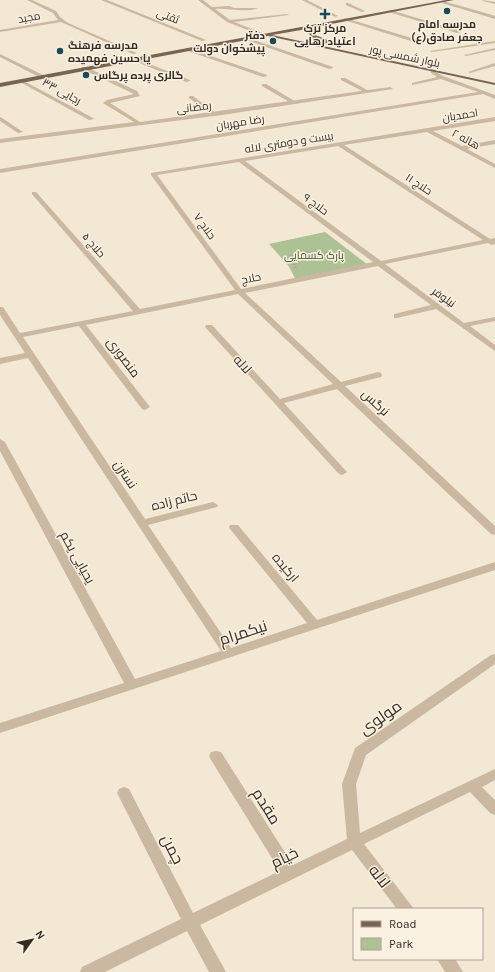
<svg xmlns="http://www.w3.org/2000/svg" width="495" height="972" font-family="Karla,Cairo,sans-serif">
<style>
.green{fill:#acc194}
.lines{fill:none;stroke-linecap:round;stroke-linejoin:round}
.path{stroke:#b6a28a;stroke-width:2;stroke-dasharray:1.5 1.5;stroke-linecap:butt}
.service{fill:#cab8a0;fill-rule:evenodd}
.minor{fill:#cab8a0;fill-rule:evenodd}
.tertiary{fill:#cab8a0;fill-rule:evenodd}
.secondary{fill:#9e8771;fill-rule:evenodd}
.primary{fill:#776453;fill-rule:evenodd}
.poi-dot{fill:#174b57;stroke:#faf1e0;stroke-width:1.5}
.labels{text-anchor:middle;stroke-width:3;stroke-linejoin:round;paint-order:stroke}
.far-street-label{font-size:11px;fill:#332b24;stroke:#faf1e0}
.far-poi-label{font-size:11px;font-weight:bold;fill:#332b24;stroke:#faf1e0}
.far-park-label{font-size:11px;fill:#3d5326;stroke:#faf1e0}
.street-label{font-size:13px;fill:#332b24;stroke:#faf1e0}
.near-street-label{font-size:16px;fill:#332b24;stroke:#faf1e0}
</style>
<rect width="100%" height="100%" fill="#f2e8d4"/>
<polygon class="green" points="325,232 368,265 296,280 288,265 269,244"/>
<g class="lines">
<path class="path" d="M296,268l-6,-12c19,-7 33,-3 52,2"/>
<g class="service">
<polygon points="482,0 495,2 495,4 483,1"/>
<polygon points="390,10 461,31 461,32 457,33 389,12"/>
<polygon points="345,18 418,40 418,41 414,42 344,20"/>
<polygon points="245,37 333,67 333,68 329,69 243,39"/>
<polygon points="187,48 267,75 267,76 263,77 185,50"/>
<polygon points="134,58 190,80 190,81 186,82 132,60"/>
<polygon points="341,78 345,78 371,92 366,93 341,80"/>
<polygon points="262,84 266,84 298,103 293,104 262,86"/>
<polygon points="189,96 193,96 217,114 212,115 189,98"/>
</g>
<g class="minor">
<polygon points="27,0 32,0 56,11 60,17 68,23 137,53 133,54 61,22 0,32 0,30 58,20 53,13"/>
<polygon points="101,0 107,0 206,40 202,41"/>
<path d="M198,0h5l9,7 17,-1 5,2h24c-11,5 -31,0 -43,1l15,11 57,-6 2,1 -55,7 21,8 -2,2 -26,-10z"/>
<polygon points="302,0 307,0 338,16 335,17"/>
<polygon points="346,3 348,3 365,11 362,12 346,5"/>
<polygon points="495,41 495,43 432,52 430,51"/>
<polygon points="495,48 495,50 466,56 464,55"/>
<polygon points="495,63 495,66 470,73 468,72"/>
<polygon points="82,67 86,67 137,91 140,96 110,103 140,122 390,87 393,89 222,115 0,143 0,139 134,122 103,103 107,100 134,94 82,69"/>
<polygon points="432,70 443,76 495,95 495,99 483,94 0,173 0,169 478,92 441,79 412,85 412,83 437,77 430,72"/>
<polygon points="22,80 93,118 94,119 89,120 20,82"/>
<polygon points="0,117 2,118 23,132 18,133 0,121"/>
<path d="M495,117v4l-62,10 29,15 33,-6v4l-28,5 28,15v4l-68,-36 -83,13 146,94 5,-1v6l-3,1 -4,-2 -103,21 79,59 31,-6v4l-25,5 25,19v6l-59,-42 -39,9h-3v-4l37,-9 -53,-39 -133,27 96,89 37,-10 3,1 1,2 -1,2 -36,9 150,140v9l-4,-1 -154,-145 -53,14 63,69 -5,3 -3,-1 -134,-147 1,-2h6l68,74 53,-15 -95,-90 -152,31 64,82 -5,3 -3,-1 -63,-83 -56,11 122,182 68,-17 5,3 -1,2 -69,18 83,123 76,-25 -77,-94 -1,-2 1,-2h8l79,95 178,-58v8l-495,163v-10l124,-40 -124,-232v-12l5,3 130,237 86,-28 -193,-293 -28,6v-6l25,-5 -25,-38v-8h3l17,26 113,-22 -101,-117v-2h4l104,117 95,-19 -84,-115v-2zM338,146l145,94 -102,21 -136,-100zM239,162l134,100 -132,27 -84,-114z"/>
<polygon points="495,654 495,664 366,755 356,784 360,833 495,769 495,780 482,787 495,800 495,815 490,813 470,792 364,844 414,909 397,909 352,850 200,925 226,972 209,972 187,931 105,972 80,972 82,967 181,919 117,793 119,789 124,787 129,789 193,913 280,871 211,760 209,756 211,752 216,751 221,752 293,865 347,839 342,784 355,748 491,655"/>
<polygon points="437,959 455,959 463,972 445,972"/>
</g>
<g class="tertiary">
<polygon points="443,1 489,14 495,16 495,19 442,3"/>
<polygon points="0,54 45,76 45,77 41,78 0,57"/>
</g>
<polygon class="secondary" points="251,30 266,34 264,35 251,32"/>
<path class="primary" d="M446,0h8l-143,28 1,5 3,2 23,9 -2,2c-10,-3 -27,-6 -29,-17l-35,6 223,48v2l-227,-49 -268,51v-4z"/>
</g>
<g class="poi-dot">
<circle cx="447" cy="11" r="4"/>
<path d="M323 8h4v4h4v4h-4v4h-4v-4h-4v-4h4z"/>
<circle cx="273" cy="41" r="4"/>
<circle cx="60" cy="51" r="4"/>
<circle cx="86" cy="75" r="4"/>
</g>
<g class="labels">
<g class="far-street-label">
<text transform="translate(168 16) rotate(21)" y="4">ثقتی</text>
<text transform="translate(29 17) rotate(-10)" y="4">مجید</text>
<text transform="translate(405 56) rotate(12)" y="4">بلوار شمسی پور</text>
<text transform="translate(62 91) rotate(29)" y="4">رجایی ۳۳</text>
<text transform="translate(194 107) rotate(-7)" y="4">رمضانی</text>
<text transform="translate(460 115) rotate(-9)" y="4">احمدیان</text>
<text transform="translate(240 122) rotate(-9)" y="4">رضا مهربان</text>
<text transform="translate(466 139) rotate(28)" y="4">هاله ۲</text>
<text transform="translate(289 142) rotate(-9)" y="4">بیست و دومتری لاله</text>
<text transform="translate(419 184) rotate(33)" y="4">حلاج ۱۱</text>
<text transform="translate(316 204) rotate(36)" y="4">حلاج ۹</text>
<text transform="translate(205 226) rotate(54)" y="4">حلاج ۷</text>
<text transform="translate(94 245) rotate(49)" y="4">حلاج ۵</text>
<text transform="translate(251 278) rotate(-11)" y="4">حلاج</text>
<text transform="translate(444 297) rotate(36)" y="4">نیلوفر</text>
</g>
<g class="far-poi-label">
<text x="447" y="28">مدرسه امام<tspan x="447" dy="13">جعفر صادق(ع)</tspan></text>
<text x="325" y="32">مرکز ترک<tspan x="325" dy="13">اعتیاد رهایی</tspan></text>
<text x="265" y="39" text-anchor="end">دفتر<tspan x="265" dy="13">پیشخوان دولت</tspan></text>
<text x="68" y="49" text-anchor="start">مدرسه فرهنگ<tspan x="68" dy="13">یا حسین فهمیده</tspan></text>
<text x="94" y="79" text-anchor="start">گالری پرده پرگاس</text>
</g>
<g class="far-park-label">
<text x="314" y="259">پارک کسمایی</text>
</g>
<g class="street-label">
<text transform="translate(124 357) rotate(53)" y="5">منصوری</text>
<text transform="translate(243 364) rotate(48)" y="5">لاله</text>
<text transform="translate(376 402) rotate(43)" y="5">نرگس</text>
<text transform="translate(126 474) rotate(56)" y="5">نسترن</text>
<text transform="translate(174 500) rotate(-14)" y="5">حاتم زاده</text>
<text transform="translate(78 557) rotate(61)" y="5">یحیایی یکم</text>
<text transform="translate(286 567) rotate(50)" y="5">ارکیده</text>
</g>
<g class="near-street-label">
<text transform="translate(243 632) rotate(-18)" y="6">نیکمرام</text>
<text transform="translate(380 717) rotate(-35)" y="6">مولوی</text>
<text transform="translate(267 806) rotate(58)" y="6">مقدم</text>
<text transform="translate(173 849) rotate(63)" y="6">چمن</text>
<text transform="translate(284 857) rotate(-26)" y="6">خیام</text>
<text transform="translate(380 876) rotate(52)" y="6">لاله</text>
</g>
</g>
<rect x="353" y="908" width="130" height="52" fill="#faf1e0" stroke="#aaa295"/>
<rect x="361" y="921" width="20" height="6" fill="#776453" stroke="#aaa295"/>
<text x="389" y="928" font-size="12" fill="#332b24">Road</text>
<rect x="361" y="938" width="20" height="12" fill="#acc194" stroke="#aaa295"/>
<text x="389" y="948" font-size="12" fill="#332b24">Park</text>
<g transform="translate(32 940) rotate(57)" stroke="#faf1e0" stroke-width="3" paint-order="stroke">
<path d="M0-3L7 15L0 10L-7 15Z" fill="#332b24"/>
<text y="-6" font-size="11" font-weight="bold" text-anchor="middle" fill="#332b24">N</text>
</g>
</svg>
